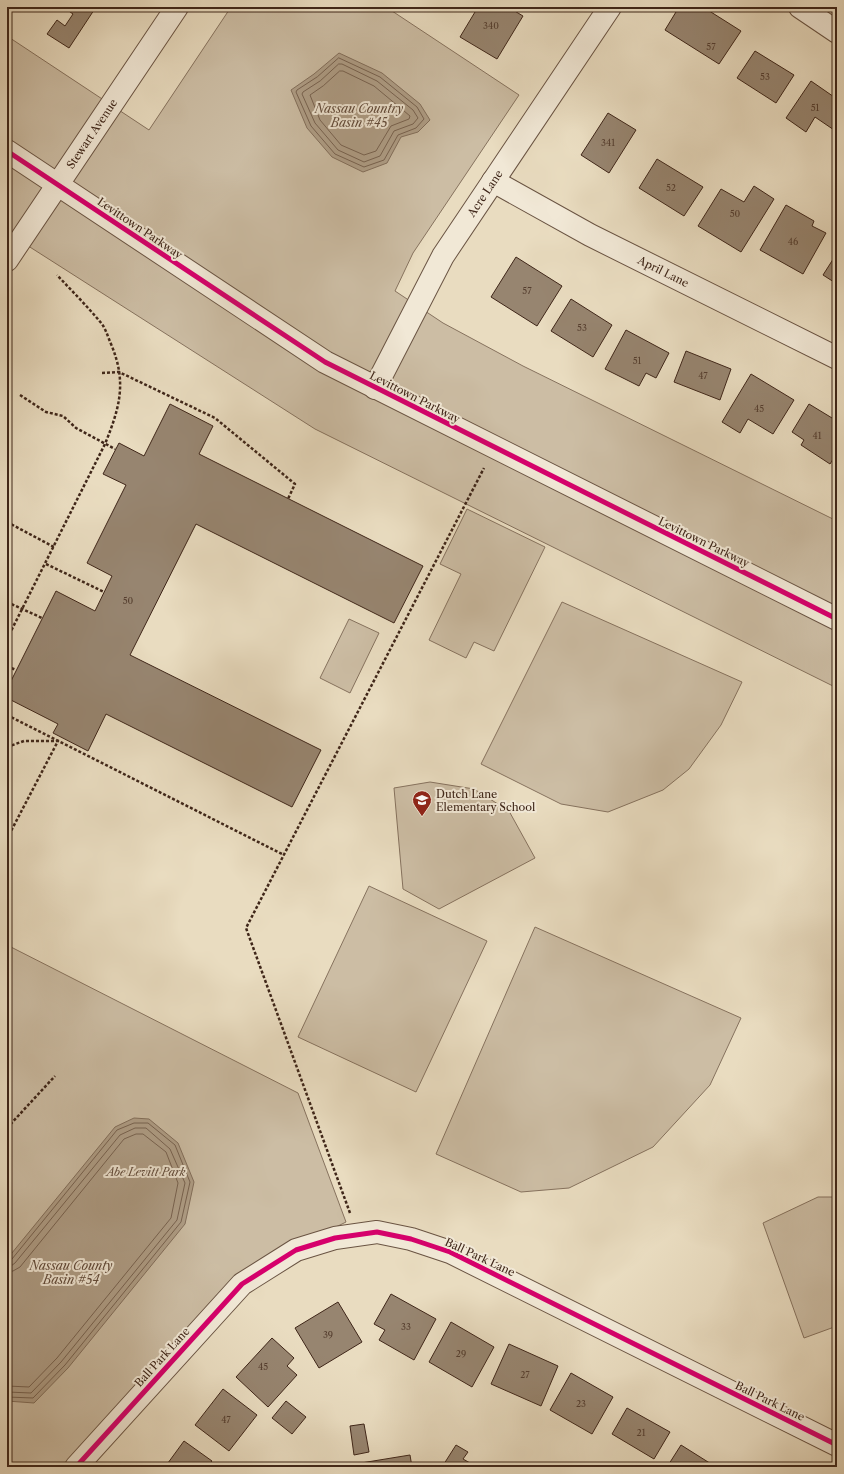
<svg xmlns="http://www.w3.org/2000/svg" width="844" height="1474" font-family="'Libre Caslon Text',serif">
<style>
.green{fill:#ccbda4;stroke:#86725e}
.water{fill:#af9e87;stroke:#826e5b}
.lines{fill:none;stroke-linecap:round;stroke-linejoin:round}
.shore{stroke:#776250;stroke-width:1}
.building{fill:#978570;stroke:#3f2619}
.minor-casing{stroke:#6a5443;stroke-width:24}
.path{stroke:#3f2619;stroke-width:2.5;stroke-dasharray:3 2;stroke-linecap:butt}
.minor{stroke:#f1e8d6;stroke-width:22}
.cycleway-casing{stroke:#f1e8d6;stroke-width:8}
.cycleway{stroke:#d6006c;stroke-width:5}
.labels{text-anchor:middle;stroke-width:4;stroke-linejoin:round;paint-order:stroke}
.number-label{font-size:9px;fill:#553e2f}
.street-label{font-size:11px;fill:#3f2619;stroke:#f1e8d6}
.poi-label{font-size:11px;fill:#3f2619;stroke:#f1e8d6;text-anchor:start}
.park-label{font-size:11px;font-style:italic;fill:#624c3c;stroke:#f1e8d6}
.water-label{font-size:12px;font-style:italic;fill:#614a3a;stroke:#f1e8d6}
</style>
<rect width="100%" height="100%" fill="#e9dcc0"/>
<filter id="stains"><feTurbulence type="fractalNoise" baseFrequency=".005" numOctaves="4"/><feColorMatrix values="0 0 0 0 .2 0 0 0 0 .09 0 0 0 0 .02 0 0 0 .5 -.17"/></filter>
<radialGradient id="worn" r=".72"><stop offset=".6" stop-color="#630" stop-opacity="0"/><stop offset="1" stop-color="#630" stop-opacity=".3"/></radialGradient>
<g class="green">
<polygon points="231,7 386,7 519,95 413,253 395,291 443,323 523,366 837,521 837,688 315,429 22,242 7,250 7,36 149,130"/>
<polygon points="467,509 545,547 494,651 474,642 466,658 429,640 461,574 440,564"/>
<polygon points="562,602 742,682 721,725 689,769 663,790 608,812 561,804 481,764"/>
<polygon points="349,619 379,633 350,693 320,678"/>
<polygon points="430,782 474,789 509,811 535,858 439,909 403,889 394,788"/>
<polygon points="369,886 487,941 416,1092 298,1037"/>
<polygon points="535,927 741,1018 710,1085 653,1147 569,1188 521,1192 436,1154"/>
<polygon points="7,945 298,1093 346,1222 241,1274 67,1467 7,1467"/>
<polygon points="818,1197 837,1197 837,1326 804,1338 763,1223"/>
</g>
<g class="water">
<polygon points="339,53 382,73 420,104 430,120 418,132 401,137 387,163 363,172 332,157 307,128 291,90 314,74"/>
<polygon points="134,1118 149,1119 178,1143 194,1182 185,1224 68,1368 34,1403 7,1401 7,1259 115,1127"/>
</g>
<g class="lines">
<g class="shore">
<polygon points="339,58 380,77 417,107 424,119 416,128 398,135 384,160 364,167 335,154 311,126 296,92 297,90 317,77"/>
<polygon points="339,64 342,64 377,81 413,110 418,118 413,124 394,131 380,156 364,162 338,150 315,123 302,94 303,92 320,81"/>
<polygon points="340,71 343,71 374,86 410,116 409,119 391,126 376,151 364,155 341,145 320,120 310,95 323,86"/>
<polyline points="7,1261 12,1259 117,1130 134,1123 148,1123 175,1145 190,1182 181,1222 65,1365 33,1398 7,1397"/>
<polyline points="7,1266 11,1266 15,1263 120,1135 135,1128 146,1128 170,1149 185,1183 177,1220 61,1362 31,1393 7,1392"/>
<polyline points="7,1272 13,1271 20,1267 124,1139 136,1134 143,1134 166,1152 178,1183 171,1218 57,1358 29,1387 7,1386"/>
</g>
</g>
<g class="building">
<polygon points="63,7 96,7 69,48 47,34 57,20 65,26 73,14"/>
<polygon points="478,7 508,7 523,16 497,59 460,37"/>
<polygon points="679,7 703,7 741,31 719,64 665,30"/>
<polygon points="755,51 794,75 776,103 737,78"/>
<polygon points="811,81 837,99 837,132 815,117 806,132 786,118"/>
<polygon points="608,113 636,130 609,173 581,155"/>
<polygon points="657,159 703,187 684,216 639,188"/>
<polygon points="754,186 774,199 741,252 698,226 721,189 744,202"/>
<polygon points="786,205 814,221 812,226 826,233 803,274 760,250"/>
<polygon points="837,253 837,284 823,275"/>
<polygon points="516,257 562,286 537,326 491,297"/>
<polygon points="571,299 612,325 593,357 551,331"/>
<polygon points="626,330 669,353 656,378 646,373 639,386 605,369"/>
<polygon points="686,351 731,369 720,400 674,382"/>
<polygon points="751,374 794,400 773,434 748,419 740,433 722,422"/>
<polygon points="170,404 213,426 199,454 423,566 394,623 196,524 130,655 321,750 292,807 106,714 88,751 53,733 58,724 7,698 7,689 56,591 95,611 112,576 87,563 126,485 103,474 119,443 144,456"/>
<polygon points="809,404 837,421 837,453 830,464 801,445 804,440 792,432"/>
<polygon points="391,1294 436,1319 414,1360 379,1340 385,1330 374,1324"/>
<polygon points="338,1302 362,1342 319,1368 295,1328"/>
<polygon points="451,1322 494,1347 472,1387 429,1362"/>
<polygon points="272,1338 294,1358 287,1366 297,1375 268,1407 236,1377"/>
<polygon points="509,1344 558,1366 541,1406 491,1384"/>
<polygon points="571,1373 613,1397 592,1434 550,1410"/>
<polygon points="223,1389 257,1415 229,1451 195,1425"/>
<polygon points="286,1401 306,1417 292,1434 272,1418"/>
<polygon points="627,1408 670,1432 654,1459 612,1434"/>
<polygon points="364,1424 369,1452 354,1455 350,1426"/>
<polygon points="184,1441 212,1461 207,1467 165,1467"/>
<polygon points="456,1445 468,1452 463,1459 477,1467 442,1467"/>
<polygon points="681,1445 716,1467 667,1467"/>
<polygon points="410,1455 412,1467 362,1467 361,1463"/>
</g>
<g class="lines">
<defs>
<g id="minor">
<polyline points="800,7 837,32"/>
<polyline points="7,151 325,362 837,619"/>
<path id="s1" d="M493,181l97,54 247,123"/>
<path id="s2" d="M7,260l170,-253"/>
<path id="s3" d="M375,388l68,-132 167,-249"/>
<polyline points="76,1467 242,1284 296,1250 335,1238 377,1232 411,1239 450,1252 837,1445"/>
</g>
</defs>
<use href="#minor" class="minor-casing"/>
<g class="path">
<polyline points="102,373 119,372 215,418 295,484 288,499"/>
<polyline points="20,395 46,412 63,416 76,428 115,449"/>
<polyline points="7,522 54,547"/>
<polyline points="46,564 104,592"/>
<polyline points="7,602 42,618"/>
<path d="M7,639l98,-195c15,-37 22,-62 6,-100 -3,-7 -5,-14 -9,-20 -14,-17 -30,-33 -45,-49"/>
<polyline points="7,666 16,670"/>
<polyline points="7,715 284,855"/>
<polyline points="7,747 24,741 58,741 10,833"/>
<polyline points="7,1128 55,1076"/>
<polyline points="350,1213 246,928 484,468"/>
</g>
<use href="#minor" class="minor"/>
<defs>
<g id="cycleway">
<polyline points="7,151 325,362 837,619"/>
<polyline points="76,1467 242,1284 296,1250 335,1238 377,1232 411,1239 450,1252 837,1445"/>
</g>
</defs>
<use href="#cycleway" class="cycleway-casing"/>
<use href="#cycleway" class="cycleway"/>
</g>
<defs>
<symbol id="school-pin" viewBox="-11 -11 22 30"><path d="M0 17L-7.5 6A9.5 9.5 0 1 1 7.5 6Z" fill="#8f2418" stroke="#f1e8d6"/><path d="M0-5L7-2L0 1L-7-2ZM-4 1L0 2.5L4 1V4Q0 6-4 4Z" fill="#fff"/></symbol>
</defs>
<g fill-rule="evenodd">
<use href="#school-pin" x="411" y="789" width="22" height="30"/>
</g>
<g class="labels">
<g class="number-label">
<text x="491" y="29">340</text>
<text x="711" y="50">57</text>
<text x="765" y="80">53</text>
<text x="815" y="111">51</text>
<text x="608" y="146">341</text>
<text x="671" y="191">52</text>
<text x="735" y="217">50</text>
<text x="793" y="245">46</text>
<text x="527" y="294">57</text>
<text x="582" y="331">53</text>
<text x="637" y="364">51</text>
<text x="703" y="379">47</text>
<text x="759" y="412">45</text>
<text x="817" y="439">41</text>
<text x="128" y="604">50</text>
<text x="406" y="1330">33</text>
<text x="328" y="1338">39</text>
<text x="461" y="1357">29</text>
<text x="263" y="1370">45</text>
<text x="525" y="1378">27</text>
<text x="581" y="1407">23</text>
<text x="226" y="1423">47</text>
<text x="641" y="1436">21</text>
</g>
<g class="street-label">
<text dy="4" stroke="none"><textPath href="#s2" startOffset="152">Stewart Avenue</textPath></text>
<text dy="4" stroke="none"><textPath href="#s3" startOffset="224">Acre Lane</textPath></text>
<text transform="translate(140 228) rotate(34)" y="4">Levittown Parkway</text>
<text dy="4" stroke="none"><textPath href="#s1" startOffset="193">April Lane</textPath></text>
<text transform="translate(415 397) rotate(27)" y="4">Levittown Parkway</text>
<text transform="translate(704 542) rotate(26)" y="4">Levittown Parkway</text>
<text transform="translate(480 1257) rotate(25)" y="4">Ball Park Lane</text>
<text transform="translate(162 1357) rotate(-48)" y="4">Ball Park Lane</text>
<text transform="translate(770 1401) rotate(26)" y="4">Ball Park Lane</text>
</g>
<g class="poi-label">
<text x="436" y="798">Dutch Lane<tspan x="436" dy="13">Elementary School</tspan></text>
</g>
<g class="park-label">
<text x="146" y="1176">Abe Levitt Park</text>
</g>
<g class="water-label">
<text x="359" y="113">Nassau Country<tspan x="359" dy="14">Basin #45</tspan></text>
<text x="71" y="1270">Nassau County<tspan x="71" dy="14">Basin #54</tspan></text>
</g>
</g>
<rect width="844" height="1474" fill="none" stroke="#e9dcc0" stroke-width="24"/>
<rect x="8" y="8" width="828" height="1458" fill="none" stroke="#3f2619" stroke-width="2"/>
<rect x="12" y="12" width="820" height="1450" fill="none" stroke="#3f2619"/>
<rect width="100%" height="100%" filter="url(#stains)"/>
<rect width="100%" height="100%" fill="url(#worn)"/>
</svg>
